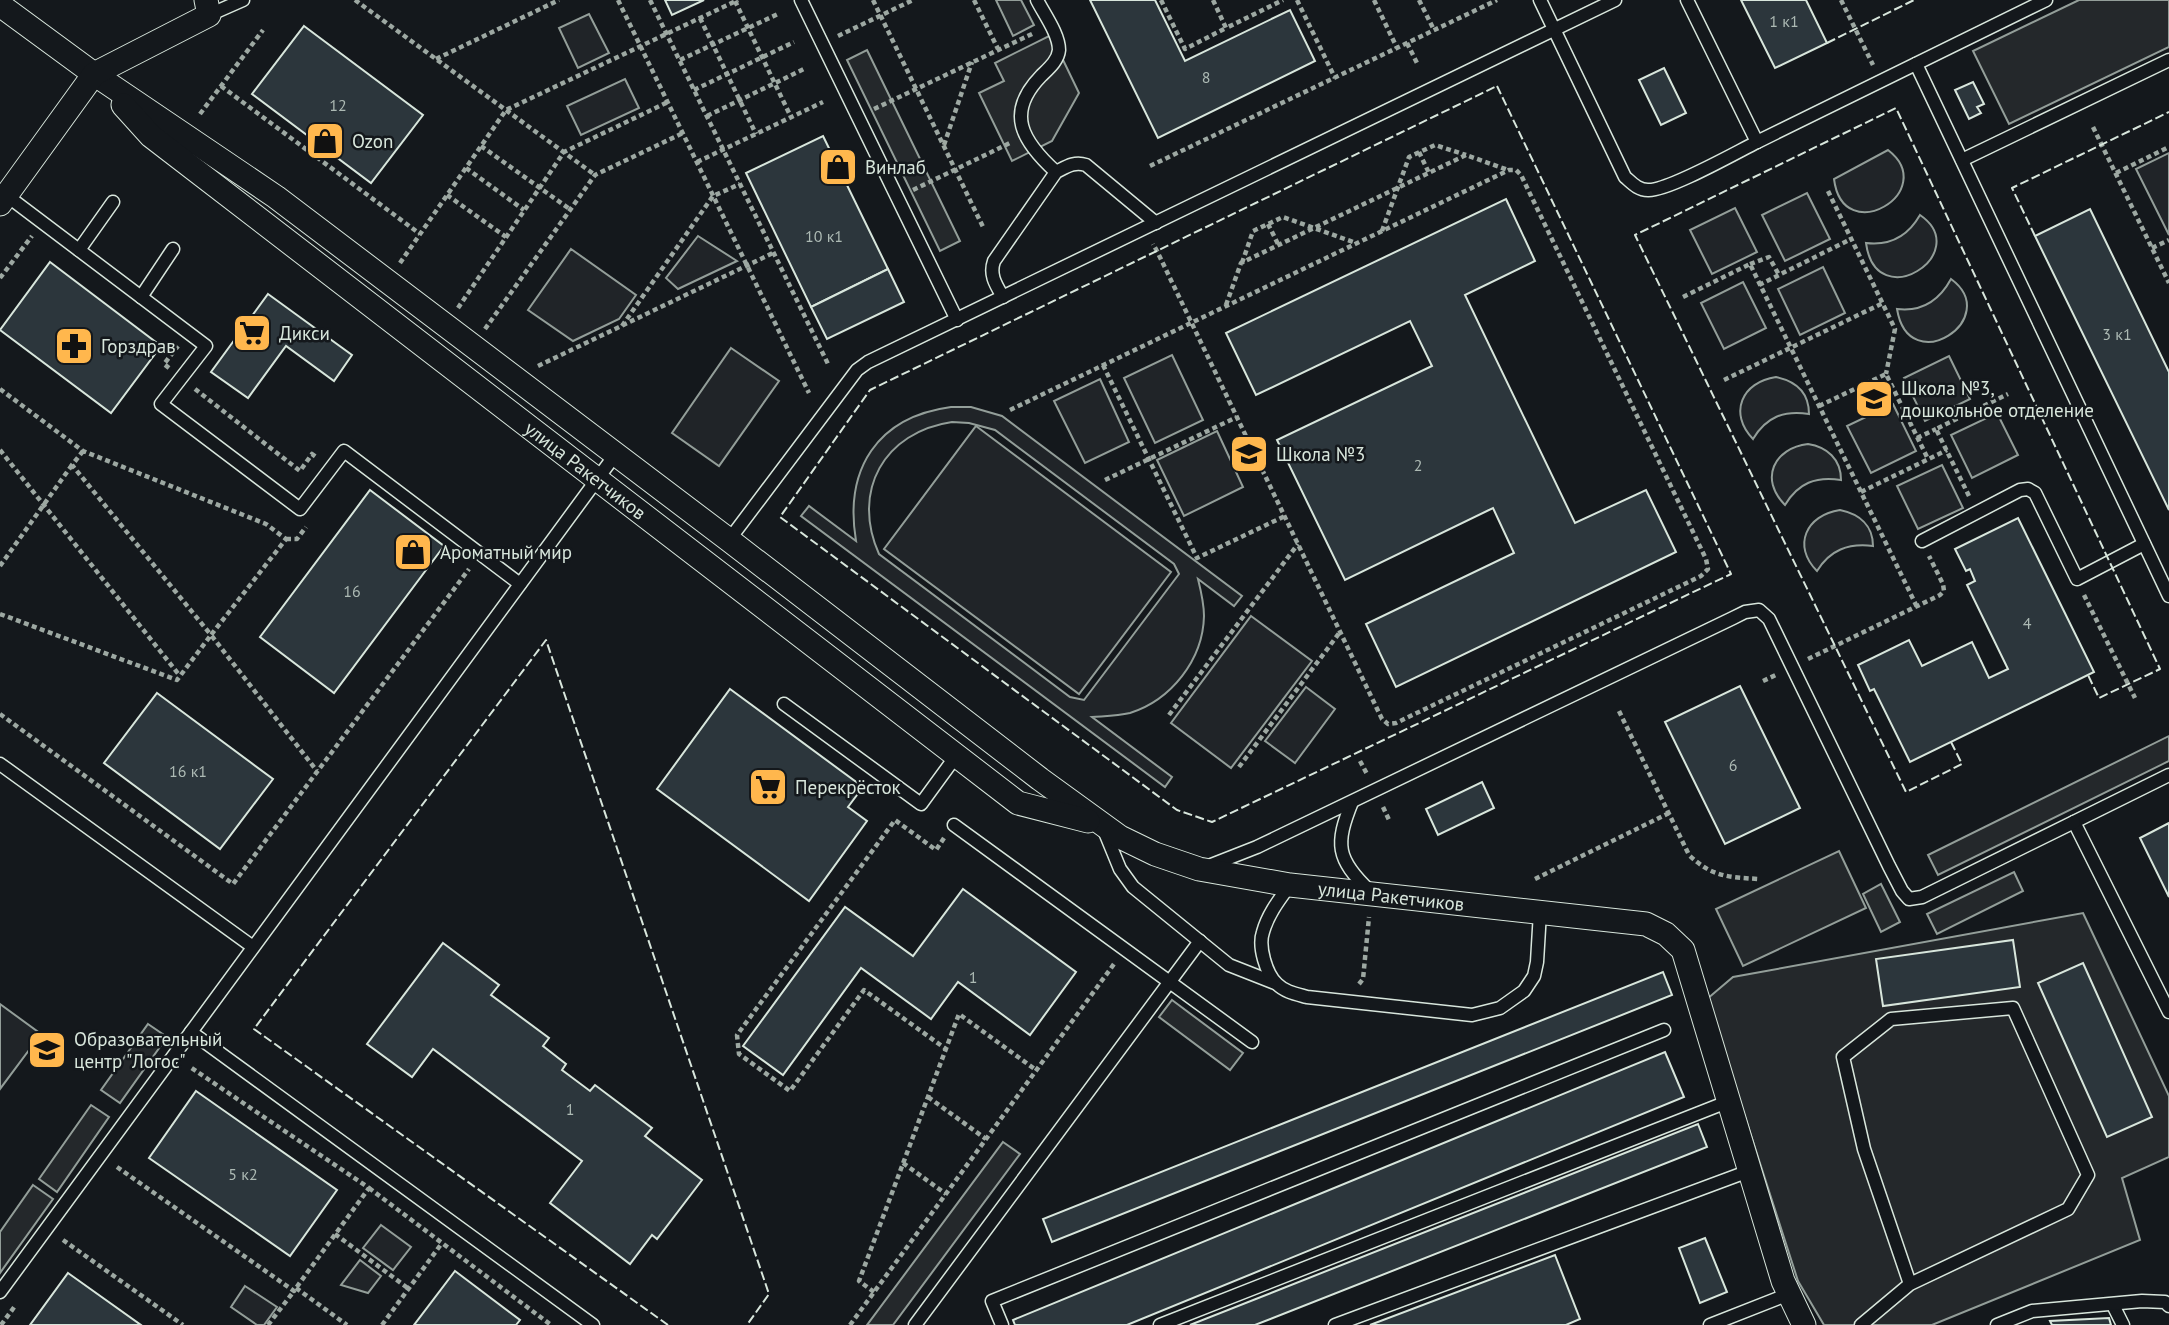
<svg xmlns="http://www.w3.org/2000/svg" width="2169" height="1325" font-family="'PT Sans',sans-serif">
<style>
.green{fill:#202428;stroke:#939e99;stroke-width:2;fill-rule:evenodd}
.parking{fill:#24282b;stroke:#939e99;stroke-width:2}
.building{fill:#2c363c;stroke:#d8e6dc;stroke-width:2}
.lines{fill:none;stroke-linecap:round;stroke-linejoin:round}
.service-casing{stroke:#d8e6dc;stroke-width:15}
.minor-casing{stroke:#d8e6dc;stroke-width:25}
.path{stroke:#9da8a2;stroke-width:4.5;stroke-dasharray:5 3.5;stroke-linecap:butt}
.service{stroke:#14181c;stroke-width:12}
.minor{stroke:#14181c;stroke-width:23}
.fence{stroke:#d8e6dc;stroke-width:2;stroke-dasharray:9 3.5;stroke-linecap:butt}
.labels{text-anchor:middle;stroke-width:5;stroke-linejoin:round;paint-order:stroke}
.number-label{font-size:16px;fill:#adbab4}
.poi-label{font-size:19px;fill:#d8e6dc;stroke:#14181c;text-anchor:start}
.street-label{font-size:19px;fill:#d8e6dc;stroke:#14181c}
</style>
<rect width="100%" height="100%" fill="#14181c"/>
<g class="green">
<polygon points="589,14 609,53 578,68 559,28"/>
<polygon points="625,79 639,108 581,135 567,106"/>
<path d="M1888,150c53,41 -45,100 -54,29z"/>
<polygon points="2169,153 2169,235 2136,169"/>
<polygon points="1807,193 1830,239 1785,261 1762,215"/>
<polygon points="1735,208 1757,252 1712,274 1690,230"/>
<path d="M1920,215c55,38 -44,102 -54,28 25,3 42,-7 54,-28z"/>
<polygon points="698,236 737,261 678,289 666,278"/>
<polygon points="571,249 636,295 619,319 573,341 528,310"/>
<polygon points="1823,267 1845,313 1800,335 1778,289"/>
<path d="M1951,279c53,39 -42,102 -54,30 25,3 42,-8 54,-30z"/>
<polygon points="1743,282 1766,328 1724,349 1701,303"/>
<polygon points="731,348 779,381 719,466 672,433"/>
<polygon points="1172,355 1203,420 1155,443 1124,378"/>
<polygon points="1949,356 1970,399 1925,421 1904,378"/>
<path d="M1776,377c19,4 33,15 33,37 -25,-4 -43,3 -56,25 -25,-26 -11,-57 23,-62z"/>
<polygon points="1100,379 1129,442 1085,463 1054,401"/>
<polygon points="1893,404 1916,451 1871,473 1847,426"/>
<path d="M951,407h20l31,9 240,180 -8,10 -36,-27c3,12 6,24 6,37 -1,44 -33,84 -74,97 -13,3 -25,3 -38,4l80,60 -7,10 -364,-271 8,-10 47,35c-12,-72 21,-124 95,-134zM952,422l17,1 26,7 179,134 5,10 -95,126 -14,-3 -191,-143c-28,-63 5,-122 73,-132z"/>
<polygon points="1997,413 2018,455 1972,478 1951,435"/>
<polygon points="976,426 1171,572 1079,694 884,549"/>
<polygon points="1217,431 1243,487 1184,516 1157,460"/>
<path d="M1808,444c19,3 33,15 33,36 -25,-4 -43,3 -56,25 -26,-26 -11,-57 23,-61z"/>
<polygon points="1942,465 1963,508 1918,529 1897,486"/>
<path d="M1840,510c19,4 33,15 33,36 -25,-3 -43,4 -56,25 -25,-25 -11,-56 23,-61z"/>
<polygon points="1251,616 1312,661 1231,768 1171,723"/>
<polygon points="1306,687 1335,709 1295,763 1265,741"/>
<polygon points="0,1004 41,1034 0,1089"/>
<polygon points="381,1225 411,1247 393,1270 363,1248"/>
<polygon points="360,1260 381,1276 368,1293 341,1285"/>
<polygon points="245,1286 277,1307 264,1325 257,1325 231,1307"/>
</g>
<g class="parking">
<polygon points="996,0 1021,0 1034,25 1013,36"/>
<polygon points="2079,0 2169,0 2169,47 2009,124 1973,51"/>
<polygon points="1051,35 1079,93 1052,141 1012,161 979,93 1004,81 995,63"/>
<polygon points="867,50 960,241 940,251 847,60"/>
<polygon points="2169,736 2169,761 1938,875 1928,855"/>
<polygon points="1839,851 1866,908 1743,966 1716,909"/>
<polygon points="2014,872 2023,891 1937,934 1927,914"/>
<polygon points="1881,884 1900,922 1881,932 1863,894"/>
<polygon points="2083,913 2169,1096 2169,1157 2122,1178 2140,1240 1932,1325 1824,1325 1798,1281 1707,999 1733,977"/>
<polygon points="1172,1000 1243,1053 1230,1070 1159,1017"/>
<polygon points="148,1024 167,1037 120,1103 101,1090"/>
<polygon points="91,1105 109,1117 57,1192 39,1179"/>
<polygon points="1003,1142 1020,1154 893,1325 867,1325"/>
<polygon points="33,1185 53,1199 0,1273 0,1232"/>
</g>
<g class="building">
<polygon points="665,0 704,0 672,15"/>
<polygon points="1090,0 1155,0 1185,61 1290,10 1315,61 1158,138"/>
<polygon points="1741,0 1806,0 1827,43 1775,68"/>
<polygon points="304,26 423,115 371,183 252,94"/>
<polygon points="1664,68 1686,113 1661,125 1639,80"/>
<polygon points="1973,82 1984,104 1977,107 1981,113 1969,119 1955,90"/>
<polygon points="823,136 888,269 811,307 746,173"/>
<polygon points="1506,199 1535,261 1465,295 1575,523 1646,490 1676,552 1396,687 1366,624 1514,553 1493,508 1345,580 1277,440 1432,366 1410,321 1256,395 1226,333"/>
<polygon points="2090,209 2169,372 2169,510 2035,236"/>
<polygon points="50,262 161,346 111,413 0,330"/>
<polygon points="888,269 904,302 827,339 811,307"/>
<polygon points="268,294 352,355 334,381 286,346 248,398 211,372"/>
<polygon points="370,490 444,546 334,693 260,637"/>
<polygon points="2018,518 2094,672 1910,762 1874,689 1870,691 1858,665 1909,640 1922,666 1972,642 1989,678 2008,669 1967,585 1975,581 1970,569 1966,571 1955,549"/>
<polygon points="1740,686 1800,808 1725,844 1665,722"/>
<polygon points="730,689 863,787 848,807 867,821 809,901 657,789"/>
<polygon points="157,693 273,779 220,849 104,763"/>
<polygon points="1482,782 1494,808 1438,835 1426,809"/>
<polygon points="2169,823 2169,897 2140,838"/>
<polygon points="963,889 1076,972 1030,1035 958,982 931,1019 861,968 783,1075 743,1046 845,907 913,956"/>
<polygon points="2013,940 2020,987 1883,1006 1876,959"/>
<polygon points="443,943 499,985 491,995 549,1038 543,1046 566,1064 562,1070 590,1091 595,1085 652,1128 645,1136 702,1180 657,1239 652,1235 630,1264 550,1203 582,1161 433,1049 412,1077 367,1044"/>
<polygon points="2083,963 2152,1117 2107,1137 2038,983"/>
<polygon points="1663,972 1672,995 1052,1242 1043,1219"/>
<polygon points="1665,1052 1684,1097 1127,1325 1015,1325 1013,1320"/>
<polygon points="196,1091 337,1190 290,1256 149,1158"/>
<polygon points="1698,1124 1707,1147 1255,1325 1190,1325"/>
<polygon points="1705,1238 1727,1292 1700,1303 1679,1248"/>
<polygon points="1555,1255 1580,1319 1566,1325 1370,1325"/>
<polygon points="455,1271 520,1320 516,1325 414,1325"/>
<polygon points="68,1273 141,1325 30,1325"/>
<polygon points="2109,1318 2111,1325 2052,1325 2050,1321"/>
</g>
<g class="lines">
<defs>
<g id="service">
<polyline points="801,0 957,320"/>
<path d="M1037,0c7,14 22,34 22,50 -1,11 -11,19 -18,26 -36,37 -19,65 15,96"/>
<path d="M1540,0l85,177c7,6 13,13 23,13 20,1 87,-37 109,-48"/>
<polyline points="1687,0 1757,142 2046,0"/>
<polyline points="209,15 243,0"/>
<polyline points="1916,64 2169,596"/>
<polyline points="1962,160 2169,60"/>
<polyline points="6,195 206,346 161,404 300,509 344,451 520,584"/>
<polyline points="79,250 113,202"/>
<polyline points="141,297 173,249"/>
<path d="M1003,297c-7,-12 -14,-22 -9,-36l62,-89c10,-5 18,-11 30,-7l70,58"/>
<polyline points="729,540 857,370 868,362 1615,0"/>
<polyline points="1922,541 2020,490 2028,489 2035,493 2077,579 2144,544"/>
<polyline points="784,704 921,804 956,756"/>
<polyline points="0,764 253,947"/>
<polyline points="2169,775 2074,822 2169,1012"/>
<path d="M1352,802c-17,42 -16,57 18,89"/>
<polyline points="954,825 1252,1042"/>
<polyline points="1104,830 1120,869 1133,887 1229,965 1275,983"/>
<polyline points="1206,867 1257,847 1733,618 1745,612 1759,610 1769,619 1889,866 1902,891 1909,899 1922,897 2074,822"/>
<path d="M1290,885c-11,15 -22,29 -27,47 -5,14 3,42 14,52 8,8 19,10 30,13l165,18 28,-7 24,-17 10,-15 3,-14 3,-50"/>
<polyline points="191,1032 593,1325"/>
<polyline points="0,1292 615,455"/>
<polyline points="2113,1305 2123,1325"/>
<polyline points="915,1325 1200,941"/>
<polyline points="1002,1325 992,1301 1664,1030"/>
<polyline points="1160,1325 1727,1102"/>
<polyline points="1335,1325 1749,1171"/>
<polyline points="1710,1325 1789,1294"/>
<polyline points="1861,1325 1910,1284 2068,1209 2088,1175 2013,1008 1891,1019 1843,1057 1864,1149 1910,1284"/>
<polyline points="1997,1325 2032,1311 2142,1301 2165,1302 2169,1306"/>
</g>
<g id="minor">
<path id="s1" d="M0,5l94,69 182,123 453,343 311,239 80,58 35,17 44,15 91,16 356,39 20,10 17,16 100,331 21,44"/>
<path id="s2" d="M123,105l28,31 867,667 70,18"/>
<polyline points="0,204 94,74 209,15 206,0"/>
</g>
</defs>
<use href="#service" class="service-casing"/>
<use href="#minor" class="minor-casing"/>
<g class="path">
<polyline points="355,0 595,175"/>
<polyline points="618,0 809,393"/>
<polyline points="650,0 829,366"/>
<polyline points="873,0 984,229"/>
<polyline points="974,0 998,49"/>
<polyline points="1161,0 1185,49 1226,28"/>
<polyline points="1213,0 1226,28 1283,0"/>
<polyline points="1297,0 1335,78"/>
<polyline points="1374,0 1397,48"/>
<polyline points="1419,0 1434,30"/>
<polyline points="1841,0 1873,65"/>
<polyline points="735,1 791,117"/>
<polyline points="700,18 756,134"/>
<polyline points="838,36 913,0"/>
<polyline points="1407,43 1418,65"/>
<polyline points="436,59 559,0"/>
<polyline points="680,60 780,13"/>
<polyline points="221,86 420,234"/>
<polyline points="694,90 794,42"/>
<polyline points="874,109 1034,33"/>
<polyline points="200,114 263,30"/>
<polyline points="707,116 806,68"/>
<polyline points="2093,127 2169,283"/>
<polyline points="944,145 972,62"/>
<polyline points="481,146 571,210"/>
<polyline points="1419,152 1429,173"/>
<polyline points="697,162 823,102"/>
<polyline points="1150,166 1497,0"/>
<polyline points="466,168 524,210"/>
<polyline points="2116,173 2169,147"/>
<polyline points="913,190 1012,142"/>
<polyline points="1828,191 1895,329 1886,374"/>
<polyline points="447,195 506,237"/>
<polyline points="1268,224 1279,246"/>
<polyline points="1382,231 1409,157 1435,145 1466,155"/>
<polyline points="2152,248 2169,240"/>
<polyline points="400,263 506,110 738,0"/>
<polyline points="1242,263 1253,231 1283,217 1356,243"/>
<polyline points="1750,264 1769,257 1779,275"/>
<polyline points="0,278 32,236"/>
<polyline points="1759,285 1851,239"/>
<polyline points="1683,297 1750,264 1917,607"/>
<polyline points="1226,305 1241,263 1466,155 1508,170"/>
<polyline points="458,308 564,152 668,102"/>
<polyline points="622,326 713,196 740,184"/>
<polyline points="485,329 595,175 683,133"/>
<polyline points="1103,365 1197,558 1285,516"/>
<polyline points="538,366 773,253"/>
<polyline points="169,368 164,364 178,346"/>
<polyline points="1724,380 1883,303"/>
<polyline points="0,389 83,451 266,524 286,539 211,635 72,465 83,451"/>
<polyline points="195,389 300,471 312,454 316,457"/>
<polyline points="1819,406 1886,374 1928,459"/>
<path d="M1010,410l499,-240h7l5,5 185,384 2,10 -7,7 -305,147 -8,1 -6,-5c-75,-156 -150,-312 -225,-468l-4,-7"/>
<polyline points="1917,438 1936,429"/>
<polyline points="0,450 180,676"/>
<polyline points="1105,480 1237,417"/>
<polyline points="1861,492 1947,450"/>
<polyline points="1969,496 1936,429 2008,394"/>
<polyline points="286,539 297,539 306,527"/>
<polyline points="0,566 72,465"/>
<polyline points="2084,595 2135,698"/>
<polyline points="0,614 177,680 211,635 317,771"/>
<polyline points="1808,659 1940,595 1944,591 1943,584 1929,556"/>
<polyline points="1763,681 1778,674"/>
<path d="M1619,711l70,144c23,22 39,22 69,24"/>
<polyline points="0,714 233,884 469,569"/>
<polyline points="1169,715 1298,544"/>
<polyline points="1360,761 1367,774"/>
<polyline points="1239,767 1340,632"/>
<polyline points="1383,807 1390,822"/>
<polyline points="944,838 936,850 895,820 737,1035 739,1054 790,1091 864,990 946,1049"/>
<polyline points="1535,879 1669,813"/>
<polyline points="1359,984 1363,979 1369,917"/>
<polyline points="928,1097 986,1139"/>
<polyline points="903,1163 946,1194"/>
<polyline points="117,1167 294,1291 296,1288 369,1188 190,1067"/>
<polyline points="369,1188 551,1325"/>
<polyline points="335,1234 409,1289"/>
<polyline points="63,1240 183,1325"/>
<polyline points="296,1288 347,1325"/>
<polyline points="874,1292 859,1281 959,1014 1036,1070"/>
<polyline points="1,1325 15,1306"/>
<polyline points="268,1325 294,1291"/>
<polyline points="382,1325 442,1243"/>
<polyline points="850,1325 1114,964"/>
</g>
<use href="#service" class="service"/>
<use href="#minor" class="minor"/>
<g class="fence">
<polyline points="1827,43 1914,0"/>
<polygon points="1497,86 1731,574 1212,822 1177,810 780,517 870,390"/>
<polyline points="2035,236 2012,188 2169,112"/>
<polyline points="1951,742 1962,764 1906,792 1635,235 1896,108 2160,669 2099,698 2088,675"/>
<polyline points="668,1325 254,1029 546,640 769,1294 747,1325"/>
</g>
</g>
<defs>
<symbol id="shop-square" viewBox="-11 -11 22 22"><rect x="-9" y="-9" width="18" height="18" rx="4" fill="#ffb74d" stroke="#14181c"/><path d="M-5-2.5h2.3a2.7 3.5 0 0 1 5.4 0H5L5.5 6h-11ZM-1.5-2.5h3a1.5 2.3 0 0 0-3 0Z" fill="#111"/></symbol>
<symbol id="supermarket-square" viewBox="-11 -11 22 22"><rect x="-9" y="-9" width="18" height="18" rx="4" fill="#ffb74d" stroke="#14181c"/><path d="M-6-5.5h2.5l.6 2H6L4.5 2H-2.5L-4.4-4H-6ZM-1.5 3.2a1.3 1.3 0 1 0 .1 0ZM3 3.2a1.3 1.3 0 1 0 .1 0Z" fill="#111"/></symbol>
<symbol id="pharmacy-square" viewBox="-11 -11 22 22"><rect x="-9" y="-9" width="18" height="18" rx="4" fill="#ffb74d" stroke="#14181c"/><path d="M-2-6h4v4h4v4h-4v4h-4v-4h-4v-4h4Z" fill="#111"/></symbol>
<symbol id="school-square" viewBox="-11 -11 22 22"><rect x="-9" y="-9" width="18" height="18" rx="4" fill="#ffb74d" stroke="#14181c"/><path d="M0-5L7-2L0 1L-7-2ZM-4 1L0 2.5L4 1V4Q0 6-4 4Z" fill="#111"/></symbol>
</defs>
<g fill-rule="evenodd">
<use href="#shop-square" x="303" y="119" width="44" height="44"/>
<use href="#shop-square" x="816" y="145" width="44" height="44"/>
<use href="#supermarket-square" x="230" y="311" width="44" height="44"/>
<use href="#pharmacy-square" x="52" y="324" width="44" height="44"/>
<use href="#school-square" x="1852" y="377" width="44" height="44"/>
<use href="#school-square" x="1227" y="432" width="44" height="44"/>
<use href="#shop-square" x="391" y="530" width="44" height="44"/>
<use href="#supermarket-square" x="746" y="765" width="44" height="44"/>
<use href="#school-square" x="25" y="1028" width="44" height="44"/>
</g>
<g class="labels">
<g class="number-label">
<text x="1784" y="27">1 к1</text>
<text x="1206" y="83">8</text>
<text x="338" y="111">12</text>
<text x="824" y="242">10 к1</text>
<text x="2117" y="340">3 к1</text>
<text x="1418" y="471">2</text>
<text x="352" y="597">16</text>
<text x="2027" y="629">4</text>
<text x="1733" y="771">6</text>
<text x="188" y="777">16 к1</text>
<text x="973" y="983">1</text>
<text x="570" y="1115">1</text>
<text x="243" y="1180">5 к2</text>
</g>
<g class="poi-label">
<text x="352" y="148">Ozon</text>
<text x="865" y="174">Винлаб</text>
<text x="279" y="340">Дикси</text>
<text x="101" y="353">Горздрав</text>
<text x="1901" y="395">Школа №3,<tspan x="1901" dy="22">дошкольное отделение</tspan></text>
<text x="1276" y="461">Школа №3</text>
<text x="440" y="559">Ароматный мир</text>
<text x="795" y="794">Перекрёсток</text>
<text x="74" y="1046">Образовательный<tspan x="74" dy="22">центр "Логос"</tspan></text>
</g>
<g class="street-label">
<text dy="7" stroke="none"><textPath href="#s2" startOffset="590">улица Ракетчиков</textPath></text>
<text dy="7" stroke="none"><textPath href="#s1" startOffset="1675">улица Ракетчиков</textPath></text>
</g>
</g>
</svg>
